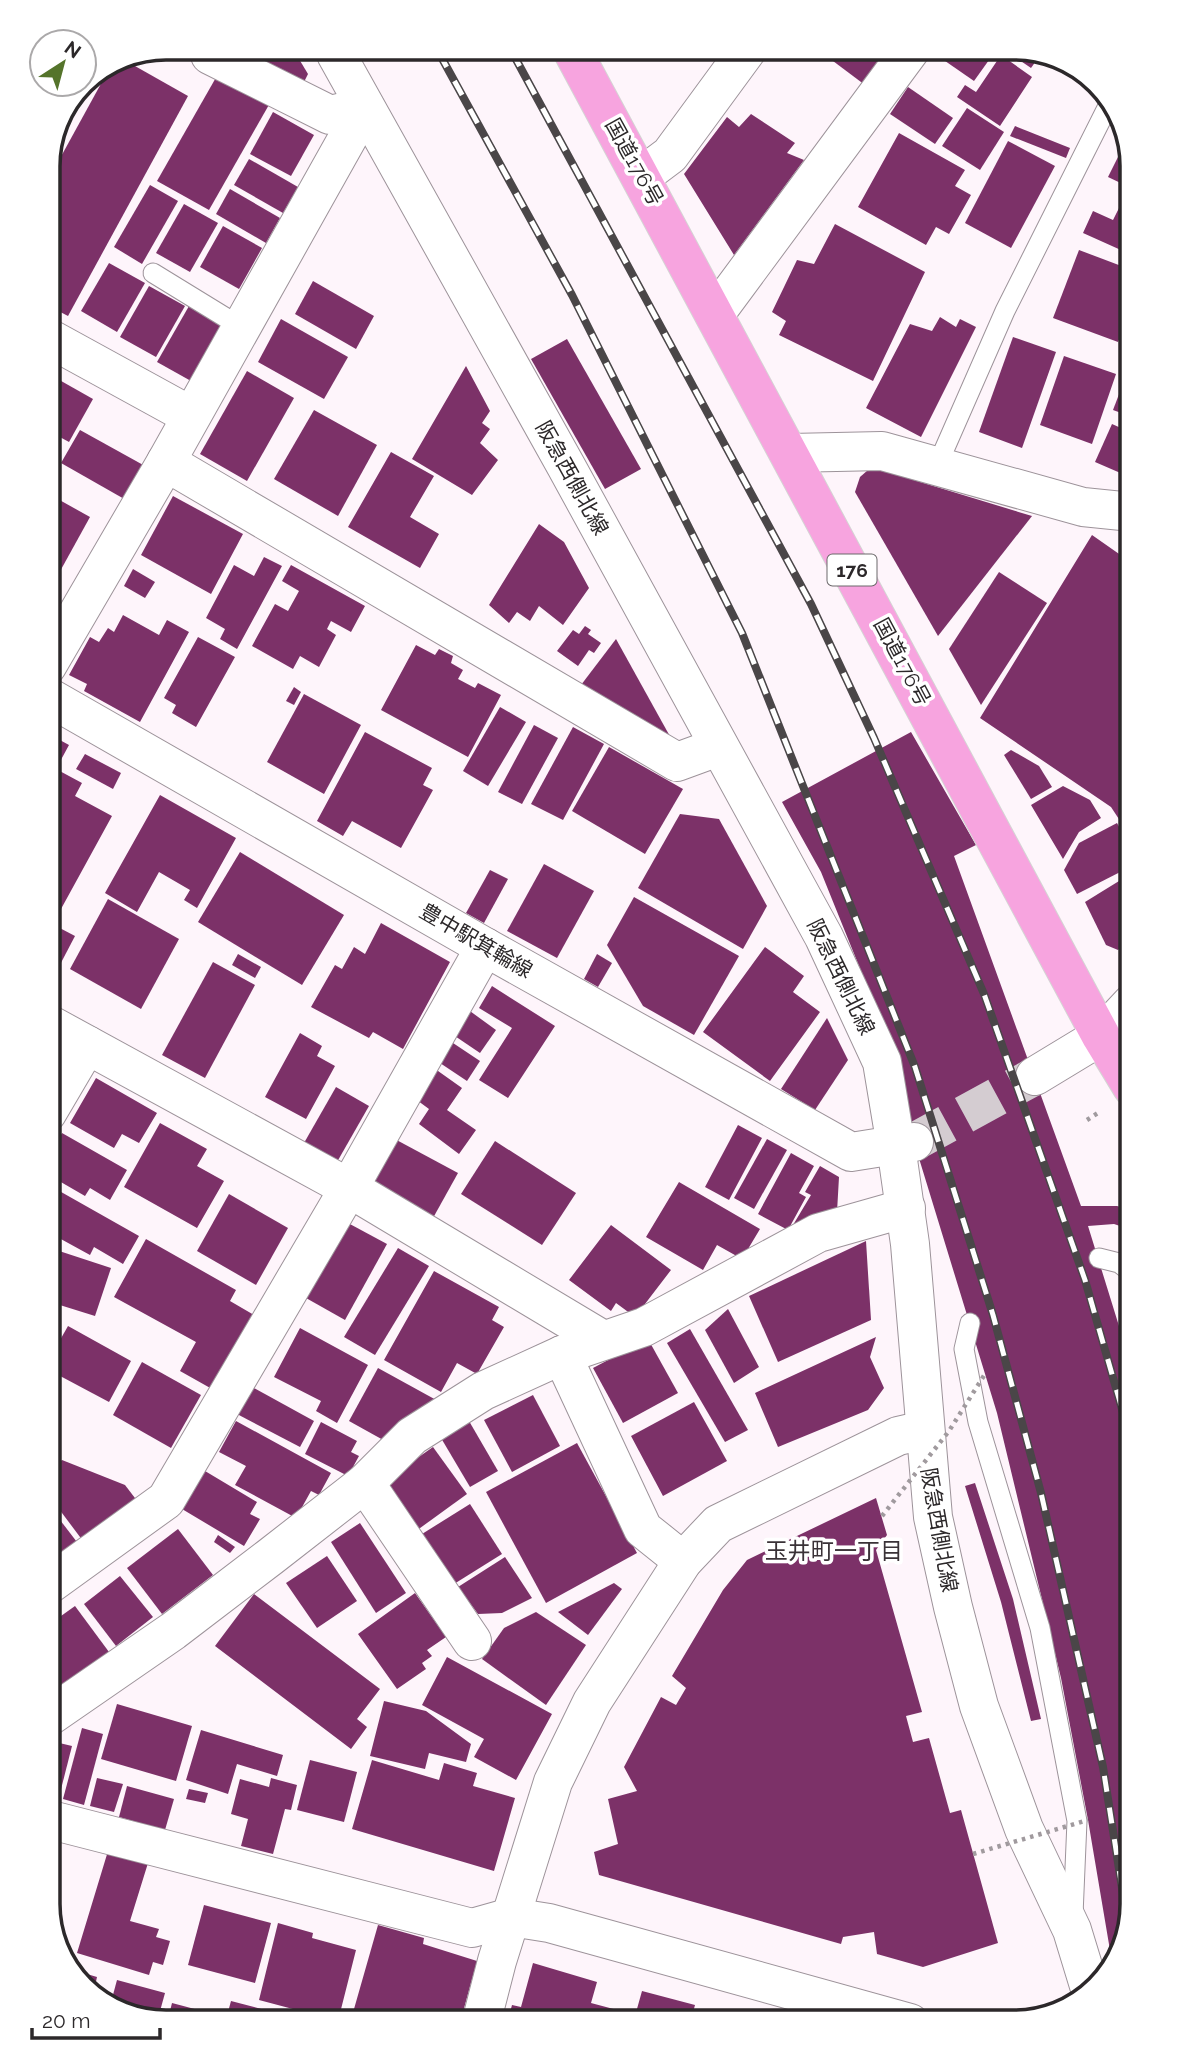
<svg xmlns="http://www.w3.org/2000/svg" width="1179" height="2070" font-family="Raleway,'Noto Sans JP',sans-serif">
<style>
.building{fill:#7c3168}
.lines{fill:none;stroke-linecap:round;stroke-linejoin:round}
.minor-tunnel{stroke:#d4ccd1;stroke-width:38;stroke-dasharray:38 19;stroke-linecap:butt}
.service-casing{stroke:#9d939a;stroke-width:21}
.minor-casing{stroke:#9d939a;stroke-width:40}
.tertiary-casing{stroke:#9d939a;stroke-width:40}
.trunk-casing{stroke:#d5d4d4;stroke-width:40}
.path{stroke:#a09a9e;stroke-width:4.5;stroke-dasharray:3.5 5;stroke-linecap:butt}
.service{stroke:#fff;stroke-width:19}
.minor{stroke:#fff;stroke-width:38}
.tertiary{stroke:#fff;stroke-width:38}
.trunk{stroke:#f7a4df;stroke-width:38}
.rail-casing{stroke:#4a4648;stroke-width:8}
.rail{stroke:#fff;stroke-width:5;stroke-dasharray:16;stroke-linecap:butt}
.path-bridge{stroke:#a09a9e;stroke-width:4.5;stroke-dasharray:3.5 5;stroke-linecap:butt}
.labels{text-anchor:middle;stroke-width:7;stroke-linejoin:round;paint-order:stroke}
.shield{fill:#fff;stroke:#6b686a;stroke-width:2}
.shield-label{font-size:19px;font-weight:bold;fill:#2c282a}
.street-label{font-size:21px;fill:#2c282a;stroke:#fff}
.neighbourhood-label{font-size:23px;fill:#3a3237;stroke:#fff}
.rim{fill:none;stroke:#2c282a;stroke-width:3.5}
</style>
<rect width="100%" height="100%" fill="#fef5fb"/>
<g class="building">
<polygon points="938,48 987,48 994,53 974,81 935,54"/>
<polygon points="1002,48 1022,48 1041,54 1031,68"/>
<polygon points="817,49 893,49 865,85"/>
<polygon points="296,54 308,74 302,86 244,55"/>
<polygon points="1001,55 1032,77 1000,126 957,97 965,85 976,92"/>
<polygon points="119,57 188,96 68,316 47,305 47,182 114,60"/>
<polygon points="218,74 270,103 209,210 157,181"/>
<polygon points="908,87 953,118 935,144 890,114"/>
<polygon points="967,108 1004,132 980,170 942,146"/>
<polygon points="273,112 314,135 291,176 250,154"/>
<polygon points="751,114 795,143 787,153 804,160 734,255 684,174 727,117 739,127"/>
<polygon points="1015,126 1070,148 1066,158 1010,136"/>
<polygon points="899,133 965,170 955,186 971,195 949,234 936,227 926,245 858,207"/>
<polygon points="1008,141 1055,166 1011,248 965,223"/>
<polygon points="1119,155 1131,161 1132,205 1123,201 1129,187 1108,177"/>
<polygon points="249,159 298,187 283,213 234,185"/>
<polygon points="150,185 178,201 142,264 114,247"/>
<polygon points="230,189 280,218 266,243 216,214"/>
<polygon points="184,204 218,223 190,272 156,253"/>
<polygon points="1119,208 1132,214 1132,255 1083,233 1093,211 1113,220"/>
<polygon points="835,224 925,272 873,381 779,335 786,321 772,312 797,260 814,264"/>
<polygon points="223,226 262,248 239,289 200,267"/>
<polygon points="1079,250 1132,270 1132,307 1118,342 1053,318"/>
<polygon points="109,263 145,283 117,332 81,311"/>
<polygon points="313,281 374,316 356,349 295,314"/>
<polygon points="149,286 185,306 156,357 120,337"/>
<polygon points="189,306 222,325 191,381 157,362"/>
<polygon points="940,317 956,327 960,319 976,327 921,437 866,408 910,324 932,331"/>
<polygon points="281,319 348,357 324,399 258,362"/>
<polygon points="1013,337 1056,352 1022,448 979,432"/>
<polygon points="567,339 641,469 605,489 531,359"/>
<polygon points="1064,356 1116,374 1092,444 1040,425"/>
<polygon points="466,366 490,411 482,423 490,429 480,443 498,460 472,495 412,459"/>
<polygon points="1129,368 1132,369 1132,417 1113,410"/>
<polygon points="247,371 294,398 247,481 200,454"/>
<polygon points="47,373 93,399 69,442 47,430"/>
<polygon points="314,410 377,445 338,516 274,479"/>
<polygon points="1112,424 1132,433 1132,478 1095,462"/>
<polygon points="80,430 145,466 126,500 61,463"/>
<polygon points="391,452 434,476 410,517 439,534 420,568 348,527"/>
<polygon points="868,470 881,470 1032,516 938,636 855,492 860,477"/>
<polygon points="47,493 90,517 53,584 47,581"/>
<polygon points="173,496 243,534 211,594 141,555"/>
<polygon points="539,524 564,542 589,588 563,625 539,606 530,621 517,612 509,623 489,605"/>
<polygon points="1092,535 1132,563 1132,839 1111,807 980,718"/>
<polygon points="264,557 282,566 237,649 220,639 225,629 206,618 234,565 254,576"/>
<polygon points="291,565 365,606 351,632 331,621 327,629 336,635 319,667 300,656 293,669 252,646 275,604 288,611 299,591 282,581"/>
<polygon points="133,569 155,582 145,598 124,586"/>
<polygon points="999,572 1047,603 981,705 949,649"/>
<polygon points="123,615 159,635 167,620 189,632 140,722 84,691 87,684 69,675 90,637 99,642 108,628 114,632"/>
<polygon points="585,626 591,630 588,634 601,643 594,653 589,650 578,666 557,651 573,630 579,634"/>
<polygon points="198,637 235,657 196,727 172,713 176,705 164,698"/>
<polygon points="616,639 672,740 581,685"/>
<polygon points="416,645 435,655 439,649 453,656 451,663 463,670 458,679 475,688 478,683 501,695 468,757 381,710"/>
<polygon points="294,687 301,692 294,705 286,701"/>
<polygon points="304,694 361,725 324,794 267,762"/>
<polygon points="500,707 526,722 488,786 463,771"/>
<polygon points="534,725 558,738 522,804 498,792"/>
<polygon points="573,727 604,744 563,820 531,804"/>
<polygon points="365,732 432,768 423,785 433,790 401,848 352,821 343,836 317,821"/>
<polygon points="911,732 976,845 954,856 1081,1206 1117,1206 1132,1210 1132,1230 1114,1224 1088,1226 1132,1368 1132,1905 1113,1968 1088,1820 1061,1678 997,1413 914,1142 898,1074 861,971 821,872 782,802"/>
<polygon points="47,733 69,745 56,769 82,783 75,796 112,816 61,909 47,902"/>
<polygon points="609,747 683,789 645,854 572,811"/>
<polygon points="1011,750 1039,766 1052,787 1031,799 1004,755"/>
<polygon points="85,754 121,773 113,789 76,769"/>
<polygon points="1063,786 1090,800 1101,818 1079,832 1063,859 1031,805"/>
<polygon points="160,795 236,838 197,908 184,900 190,890 159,872 137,912 105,893"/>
<polygon points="680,814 719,819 767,906 743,949 638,888"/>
<polygon points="1117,823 1132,851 1132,866 1077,894 1064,870 1079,843"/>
<polygon points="240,852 344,915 302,985 198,922"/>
<polygon points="544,864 594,891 557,958 507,931"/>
<polygon points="490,870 508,879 484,923 466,913"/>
<polygon points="1132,873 1132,936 1118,950 1106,945 1085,902"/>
<polygon points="634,897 739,956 694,1035 643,1006 607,945"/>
<polygon points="108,899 179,939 141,1009 70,969"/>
<polygon points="381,923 450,962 403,1049 373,1032 369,1038 311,1007 335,965 342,969 354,947 365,954"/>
<polygon points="54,925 75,936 52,980 47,977 47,939"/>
<polygon points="765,947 804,976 793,992 820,1012 770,1081 703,1032"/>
<polygon points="238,954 261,967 255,978 232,965"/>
<polygon points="597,954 612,963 598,987 584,979"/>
<polygon points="213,962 255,985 205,1078 162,1055"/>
<polygon points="492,986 555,1026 508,1098 479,1080 512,1028 479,1008"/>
<polygon points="463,1006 496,1030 480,1053 446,1030"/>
<polygon points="827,1018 848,1060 815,1110 781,1089"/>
<polygon points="300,1033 322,1046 317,1056 335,1066 306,1119 265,1097"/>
<polygon points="444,1037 480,1061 467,1081 431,1057"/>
<polygon points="431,1066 462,1088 447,1110 476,1130 459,1154 419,1124 429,1109 410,1095"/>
<polygon points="96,1078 157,1113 139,1143 122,1134 114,1148 70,1123"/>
<polygon points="336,1087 369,1106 337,1162 304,1143"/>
<polygon points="160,1123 207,1149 197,1166 224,1181 197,1228 124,1187"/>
<polygon points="738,1125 762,1138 729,1200 705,1187"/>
<polygon points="62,1133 127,1170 110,1200 90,1188 85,1196 47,1174 47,1159"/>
<polygon points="391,1137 458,1173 433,1218 367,1182"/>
<polygon points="767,1139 787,1150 754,1209 734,1198"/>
<polygon points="495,1141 576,1193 542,1245 461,1194"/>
<polygon points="791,1153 814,1166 799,1193 806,1197 788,1230 758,1214"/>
<polygon points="820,1166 839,1177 837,1212 790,1230 811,1195 805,1192"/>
<polygon points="679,1182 760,1229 742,1259 717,1245 703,1270 646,1237"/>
<polygon points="47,1184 139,1236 123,1264 94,1247 90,1255 59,1238 56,1244 47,1239"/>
<polygon points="229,1194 288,1228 256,1285 197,1251"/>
<polygon points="348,1223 387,1244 345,1320 306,1298"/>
<polygon points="611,1225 671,1270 635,1317 616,1303 611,1311 569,1280"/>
<polygon points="146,1239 236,1290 230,1301 254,1315 212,1389 180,1371 196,1342 114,1297"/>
<polygon points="866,1241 871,1320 778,1362 749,1296"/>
<polygon points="47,1247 111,1268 95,1316 47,1301"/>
<polygon points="398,1248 429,1266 375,1355 344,1337"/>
<polygon points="434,1271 499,1307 492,1320 504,1327 477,1374 457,1363 441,1392 384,1360"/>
<polygon points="728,1309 759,1367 734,1383 705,1330"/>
<polygon points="68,1326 131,1361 109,1402 47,1369 47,1363"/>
<polygon points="300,1328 368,1365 337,1423 316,1411 321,1401 274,1377"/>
<polygon points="690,1329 748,1430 725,1442 667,1343"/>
<polygon points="876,1337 870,1357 884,1388 868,1410 778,1447 755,1393"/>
<polygon points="648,1339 678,1393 623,1423 593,1368"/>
<polygon points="142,1362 201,1395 171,1448 113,1415"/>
<polygon points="378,1368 438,1401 385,1441 349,1421"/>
<polygon points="252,1387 314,1421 300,1447 237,1414"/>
<polygon points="533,1395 560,1446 512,1472 484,1420"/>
<polygon points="694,1402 727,1461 663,1496 631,1436"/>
<polygon points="236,1421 331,1473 319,1495 311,1491 296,1518 235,1485 246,1466 219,1452"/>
<polygon points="469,1421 498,1471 470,1487 441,1438"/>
<polygon points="321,1422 357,1441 351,1452 359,1456 348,1476 305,1454"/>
<polygon points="577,1443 637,1553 546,1603 486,1492"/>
<polygon points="433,1447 467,1494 416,1531 382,1483"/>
<polygon points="62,1460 125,1485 138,1502 86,1545 47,1493 47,1475"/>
<polygon points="205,1471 257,1502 250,1514 260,1519 244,1546 182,1509"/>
<polygon points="975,1483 1013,1599 1041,1719 1031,1721 1001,1602 965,1486"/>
<polygon points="876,1498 887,1535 876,1550 922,1712 906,1716 913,1742 929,1738 950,1813 961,1810 998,1943 923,1967 877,1954 874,1932 843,1937 841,1944 599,1875 594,1852 618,1844 608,1799 637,1791 624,1767 661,1697 676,1705 686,1688 672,1676 723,1590 747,1560"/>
<polygon points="47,1503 80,1546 59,1562 47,1546"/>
<polygon points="470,1504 502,1554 454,1584 422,1534"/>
<polygon points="360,1523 406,1593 376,1613 331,1542"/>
<polygon points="178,1529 213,1575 162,1614 127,1568"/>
<polygon points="218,1535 235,1547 230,1553 214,1542"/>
<polygon points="327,1556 357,1601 317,1628 286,1583"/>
<polygon points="505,1557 532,1598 502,1613 478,1614 458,1587"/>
<polygon points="120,1576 153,1617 116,1646 84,1604"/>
<polygon points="614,1583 622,1589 588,1635 558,1612"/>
<polygon points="415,1593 446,1637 427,1650 432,1656 422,1663 426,1669 397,1689 358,1634"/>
<polygon points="254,1594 380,1689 357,1719 367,1727 351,1749 215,1646"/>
<polygon points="75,1606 109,1652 49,1696 47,1693 47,1626"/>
<polygon points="536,1612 586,1645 546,1705 482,1659 504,1628"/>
<polygon points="447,1657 552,1714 516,1780 474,1757 484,1739 422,1705"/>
<polygon points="384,1701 426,1711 471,1744 466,1762 429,1753 425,1769 370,1756"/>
<polygon points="117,1704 192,1726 176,1781 101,1759"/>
<polygon points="82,1728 103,1734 84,1805 63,1799"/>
<polygon points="201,1730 283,1755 277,1776 237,1764 228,1794 186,1780"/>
<polygon points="51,1741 72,1746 58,1801 47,1798 47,1756"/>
<polygon points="310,1760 357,1772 344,1822 297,1810"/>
<polygon points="372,1760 439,1780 444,1763 477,1773 473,1786 515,1798 494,1871 352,1829"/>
<polygon points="97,1778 123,1784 114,1812 90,1806"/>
<polygon points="271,1778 297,1785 291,1810 285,1809 273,1854 241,1846 248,1819 231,1814 240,1779 269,1787"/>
<polygon points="127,1786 174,1799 165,1830 119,1817"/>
<polygon points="189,1789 208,1793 205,1803 186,1799"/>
<polygon points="108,1851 148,1863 130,1921 159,1929 156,1937 170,1941 163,1965 153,1962 149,1975 77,1953"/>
<polygon points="204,1905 271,1923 255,1983 188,1965"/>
<polygon points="278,1923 313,1933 312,1938 356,1950 338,2021 259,2000"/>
<polygon points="378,1925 424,1938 423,1944 477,1961 460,2023 350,2023"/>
<polygon points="58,1951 73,1955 70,1966 59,1956"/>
<polygon points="533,1963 597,1982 591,2003 621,2011 618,2023 507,2023 512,2005 521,2007"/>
<polygon points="70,1969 97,1977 93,1995 84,1985"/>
<polygon points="117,1980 165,1993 157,2022 110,2006"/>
<polygon points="642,1991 695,2005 690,2023 633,2023"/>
<polygon points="231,2001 265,2010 261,2023 225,2023"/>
<polygon points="172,2003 221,2016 219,2023 167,2023"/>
</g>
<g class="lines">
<polyline class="minor-tunnel" points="914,1142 1035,1076"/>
<defs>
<g id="service">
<polyline points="153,273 241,327"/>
<polyline points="937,466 1005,311 1110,102"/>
<polyline points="1099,1258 1119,1263 1132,1273"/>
<polyline points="970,1323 964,1349 978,1422 1040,1628 1077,1821 1073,1915"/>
</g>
<g id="minor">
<polyline points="336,54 566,466 824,937 882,1062 896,1146"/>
<polyline points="210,55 330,115 365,107"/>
<polyline points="642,176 670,155 747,50"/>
<polyline points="715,314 911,49"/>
<polyline points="47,337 191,416"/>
<polyline points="790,453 882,451 1083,507 1132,512"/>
<polyline points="166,462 677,762 718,747"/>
<polyline points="47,666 166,462 365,107"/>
<polyline points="47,696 485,947 851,1152 914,1142"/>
<polyline points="47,1023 349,1188 603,1340"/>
<polyline points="1035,1076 1101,1036 1132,1003"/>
<polyline points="47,1113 87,1045"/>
<polyline points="562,1355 643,1529 683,1561"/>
<polyline points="365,1483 472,1641"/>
<polyline points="47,1586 166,1500 349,1188 485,947"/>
<polyline points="47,1718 173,1631 270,1557 365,1483 412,1436 483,1391 562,1355 644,1327 818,1233 906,1208"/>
<polyline points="47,1819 472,1928 511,1917"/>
<polyline points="481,2023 497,1961 553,1782 592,1702 683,1561 718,1524 898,1436 924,1430"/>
</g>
<g id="tertiary">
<polyline points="896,1146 910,1244 933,1517 953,1607 979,1706 1024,1829 1072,1930 1090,1989"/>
<polyline points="511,1917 549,1923 910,2023"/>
</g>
<polyline id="trunk" points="573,52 1101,1036 1132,1087"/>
</defs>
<use href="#service" class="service-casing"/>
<use href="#minor" class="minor-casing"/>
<use href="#tertiary" class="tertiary-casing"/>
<use href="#trunk" class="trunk-casing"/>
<polyline class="path" points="1087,1120 1101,1111"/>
<use href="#service" class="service"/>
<use href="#minor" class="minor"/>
<use href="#tertiary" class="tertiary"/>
<use href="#trunk" class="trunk"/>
<defs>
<g id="rail">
<polyline points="512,52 811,604 874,738 984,994 1085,1280 1132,1444"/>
<polyline points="439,53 572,295 742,633 915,1067 993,1315 1041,1493 1103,1767 1127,1920"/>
</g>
</defs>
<use href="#rail" class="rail-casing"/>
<use href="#rail" class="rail"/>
<g class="path-bridge">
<polyline points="882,1516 949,1431 985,1374"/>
<polyline points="973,1854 1088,1820"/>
</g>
</g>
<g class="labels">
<rect class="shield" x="827.5" y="554.5" width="49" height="31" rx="5"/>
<g class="shield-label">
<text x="852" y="577">176</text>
</g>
<g class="street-label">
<text transform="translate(634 162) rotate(61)" y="7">国道176号</text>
<text transform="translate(572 478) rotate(61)" y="7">阪急西側北線</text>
<text transform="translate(902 662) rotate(62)" y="7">国道176号</text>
<text transform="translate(476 941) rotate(30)" y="7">豊中駅箕輪線</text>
<text transform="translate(841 977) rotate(64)" y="7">阪急西側北線</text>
<text transform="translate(939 1530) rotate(80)" y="7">阪急西側北線</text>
</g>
<g class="neighbourhood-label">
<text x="834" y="1559">玉井町一丁目</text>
</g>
</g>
<path d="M0 0H1179V2070H0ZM166 60H1014A106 106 0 0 1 1120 166V1904A106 106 0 0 1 1014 2010H166A106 106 0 0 1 60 1904V166A106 106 0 0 1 166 60Z" fill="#fff" fill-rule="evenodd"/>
<path class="rim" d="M166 60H1014A106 106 0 0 1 1120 166V1904A106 106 0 0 1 1014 2010H166A106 106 0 0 1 60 1904V166A106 106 0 0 1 166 60Z"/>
<g transform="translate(63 63) rotate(36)"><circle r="33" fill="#ffffff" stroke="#aba9aa" stroke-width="2"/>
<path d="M0-5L12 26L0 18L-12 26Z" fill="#55742b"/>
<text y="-10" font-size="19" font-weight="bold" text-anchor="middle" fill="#2c282a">N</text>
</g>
<path d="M32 2028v10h128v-10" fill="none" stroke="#2c282a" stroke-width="3.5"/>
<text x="42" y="2028" font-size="21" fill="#2c282a" stroke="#ffffff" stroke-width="5" paint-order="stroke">20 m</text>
</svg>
